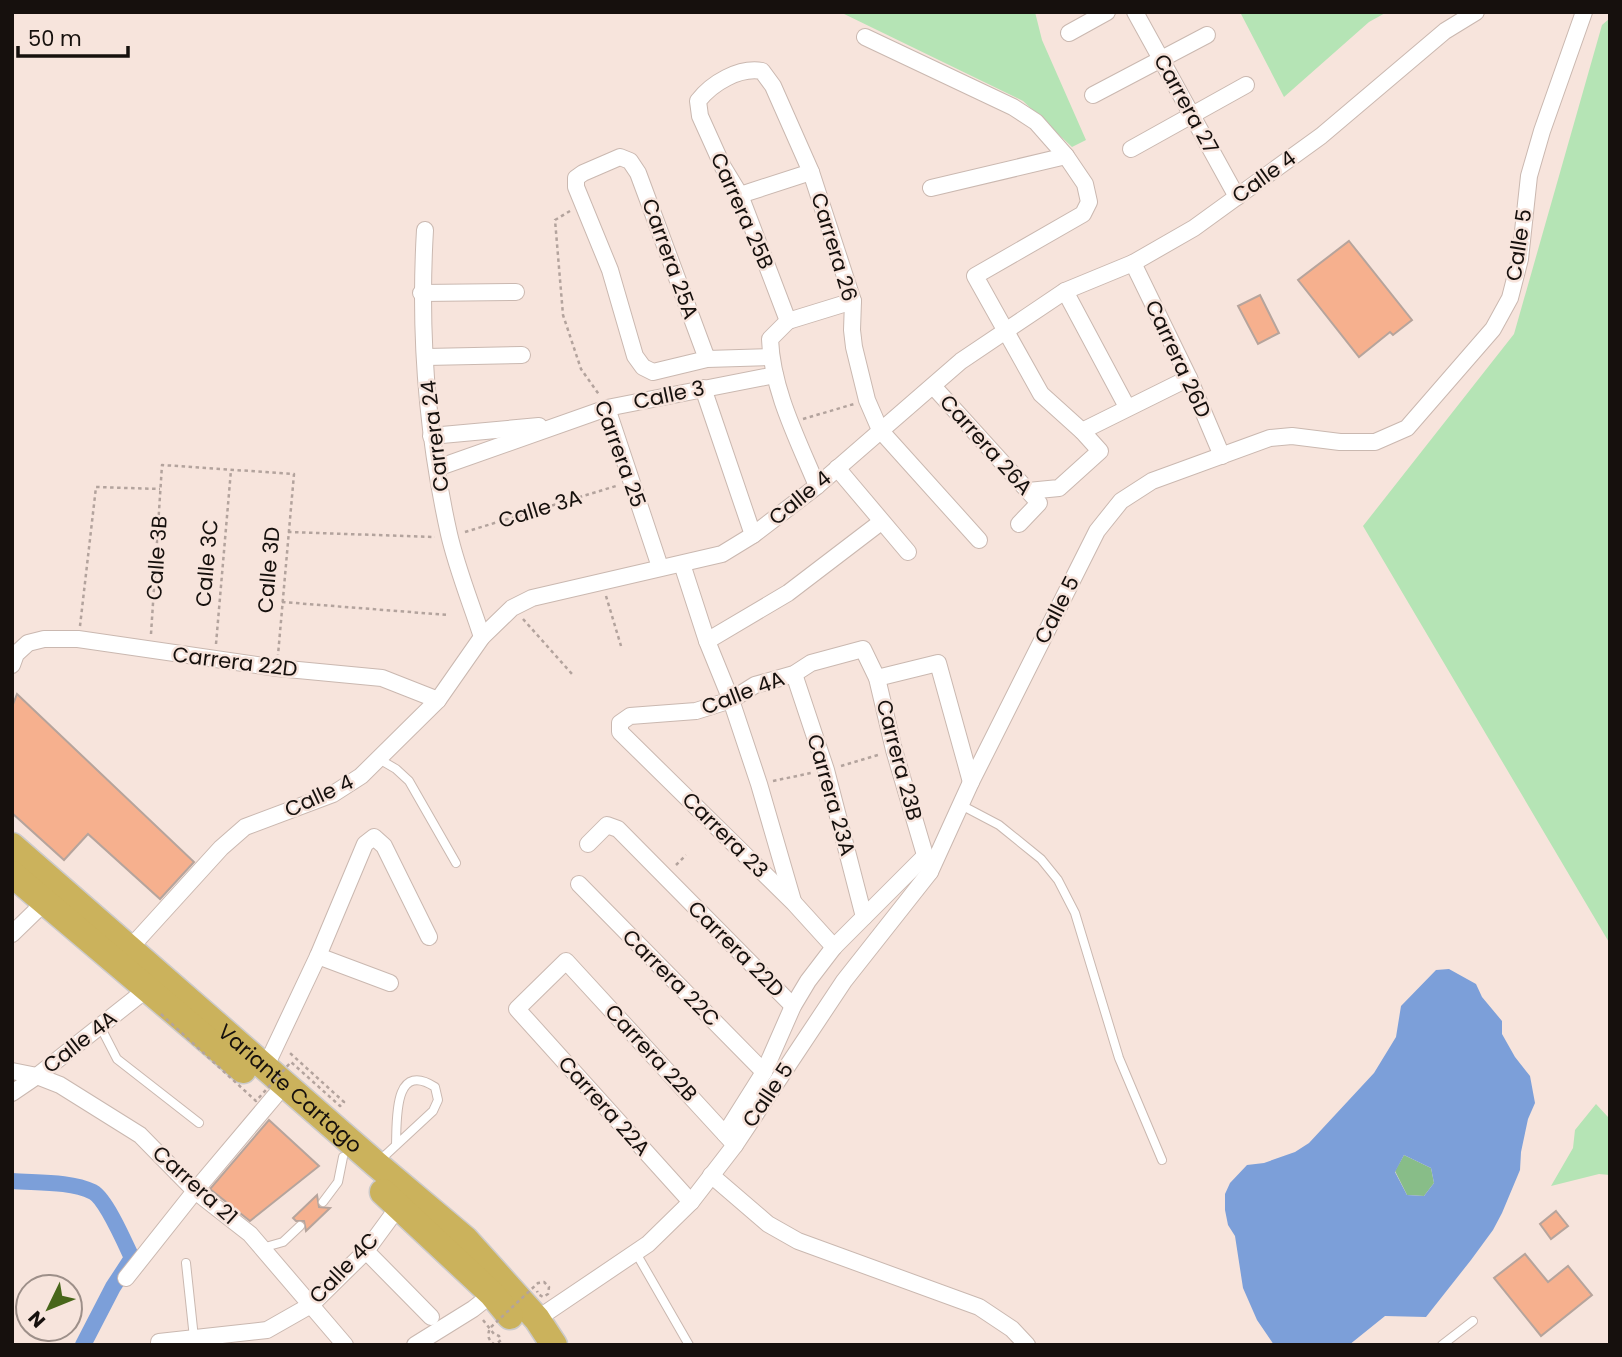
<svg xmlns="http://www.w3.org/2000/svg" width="1622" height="1357" font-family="Poppins,sans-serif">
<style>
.green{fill:#b5e4b5}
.forest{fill:#88bd88}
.water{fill:#7c9fd9;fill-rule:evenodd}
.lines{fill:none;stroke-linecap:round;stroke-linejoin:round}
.canal{stroke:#7c9fd9;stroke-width:16}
.building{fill:#f6b08e;stroke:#b6a49c;stroke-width:2}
.service-casing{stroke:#cab8b0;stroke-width:10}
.minor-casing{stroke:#cab8b0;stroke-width:18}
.trunk-casing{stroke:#cccaca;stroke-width:29}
.path{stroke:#b3a39d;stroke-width:2.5;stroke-dasharray:3.5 3.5;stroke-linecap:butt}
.service{stroke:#fff;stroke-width:8}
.minor{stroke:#fff;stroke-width:16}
.trunk{stroke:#cbb25c;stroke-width:26}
.path-bridge{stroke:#b3a39d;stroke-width:2.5;stroke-dasharray:3.5 3.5;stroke-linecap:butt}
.labels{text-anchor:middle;stroke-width:5;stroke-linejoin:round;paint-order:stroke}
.street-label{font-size:21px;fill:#16100d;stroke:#f7e4dc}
</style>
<rect width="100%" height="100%" fill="#f7e4dc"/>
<g class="green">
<polygon points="840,12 1035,12 1042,40 1086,140 1072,147 1023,101"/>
<polygon points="1240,12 1387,12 1369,22 1284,97"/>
<polygon points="1610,18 1610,944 1363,526 1514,334 1602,25"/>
<polygon points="1596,1104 1608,1117 1610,1110 1610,1175 1599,1174 1551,1186 1573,1148 1575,1130"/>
</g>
<polygon class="forest" points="1404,1155 1431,1168 1434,1183 1424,1196 1407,1195 1395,1171"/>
<path class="water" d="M1449,969l27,15 6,13 20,24v13l13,23 15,19 5,27 -7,16 -7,33 -1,18 -18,43 -9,17 -22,30 -45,57 -41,-1 -36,29h-75l-17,-25 -14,-32 -8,-52 -7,-11 -3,-15v-16l5,-11 17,-18 17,-2 31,-11 14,-9 65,-70 22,-36 5,-31 35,-36zM1404,1155l27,13 3,15 -10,13 -17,-1 -12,-23z"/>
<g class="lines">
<path class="canal" d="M12,1181c25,2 58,0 81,11 13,7 32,51 39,66l-19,29 -30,58"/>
</g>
<g class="building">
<polygon points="1349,241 1412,320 1393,335 1390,332 1359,357 1298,280"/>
<polygon points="1260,295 1279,333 1258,344 1238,306"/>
<polygon points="17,694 194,862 160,899 88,834 64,860 12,813 12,707"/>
<polygon points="269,1120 319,1166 250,1221 210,1189"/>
<polygon points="317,1195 319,1207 330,1208 306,1231 304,1221 296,1221 293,1218"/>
<polygon points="1556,1211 1568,1226 1551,1239 1540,1224"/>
<polygon points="1525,1254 1548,1282 1568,1266 1592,1295 1541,1336 1494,1278"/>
</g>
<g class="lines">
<defs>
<g id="service">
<polyline points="379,759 396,769 409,781 456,863"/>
<polyline points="961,805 999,825 1041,859 1058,880 1075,913 1119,1058 1162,1160"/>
<polyline points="100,1026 117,1059 199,1123"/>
<path d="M378,1162l55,-51 5,-11 -3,-13c-42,-27 -38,34 -39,58"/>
<polyline points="323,1202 338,1182 343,1157"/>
<polyline points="262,1248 283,1242 300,1226"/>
<polyline points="636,1253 689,1345"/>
<polyline points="186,1263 194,1338"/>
<polyline points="1442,1345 1473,1321"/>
</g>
<g id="minor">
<polyline points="1135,12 1237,197"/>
<polyline points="1069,33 1107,12"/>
<polyline points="865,37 1013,107 1036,122 1066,156 1085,184 1089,202 1083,214 975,276 1041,394 1082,431 1100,451 1059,488 1028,491"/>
<polyline points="1093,95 1207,35"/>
<polyline points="1131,149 1246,85"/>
<polyline points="931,188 1066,156"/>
<polyline points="740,195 811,172"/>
<path d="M425,230c-6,101 2,205 24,304 8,35 22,69 33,103"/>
<polyline points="1133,263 1189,378 1222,456"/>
<polyline points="1065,291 1127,407"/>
<polyline points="421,293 516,292"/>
<path d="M788,321l-48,-126 -17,-28 -23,-51 -2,-15c14,-18 41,-34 64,-30l11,15 38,86 42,129 -1,29 2,17 13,53 13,30 99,110"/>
<path d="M788,321l-18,18c2,51 28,101 47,147"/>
<polyline points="788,321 853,301"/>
<polyline points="426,357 522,355"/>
<polyline points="707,359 638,173 630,161 620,157 583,173 576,178 576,187 610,270 635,356 643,367 653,372 707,359 771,357"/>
<polyline points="933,386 1039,503 1019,524"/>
<polyline points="703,388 753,535"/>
<polyline points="607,408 660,567"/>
<polyline points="1082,431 1189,378"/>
<polyline points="431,436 539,426"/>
<polyline points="437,468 607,408 775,375"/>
<polyline points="837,468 908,552"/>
<polyline points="682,564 707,641 731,700 759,784 793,901"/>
<polyline points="707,641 788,593 881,522"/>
<polyline points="12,665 16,654 28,643 44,639 78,639 277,668 382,678 438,700"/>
<polyline points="794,674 826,770 864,917"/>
<polyline points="877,678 938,663 971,782"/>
<polyline points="588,844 607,825 618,829 793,1006"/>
<polyline points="579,884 764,1072"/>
<polyline points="12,934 46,901"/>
<polyline points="834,947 794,903 620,732 620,723 630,716 696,711 731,700 755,685 794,674 811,663 863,649 877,678 894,750 930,872"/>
<polyline points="130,948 221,848 245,827 333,794 361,776 438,700 482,637 512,608 532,598 722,554 753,535 817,486 961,361 1065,291 1133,263 1194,228 1321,136 1445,31 1476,12"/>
<polyline points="318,956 390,983"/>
<polyline points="266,1066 318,956 365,844 374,837 384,846 429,937"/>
<polyline points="12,1071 37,1076 60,1085 140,1135 195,1191 250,1234 345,1345"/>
<polyline points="12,1093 37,1076 147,989"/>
<polyline points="725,1134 764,1072 793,1006 808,981 834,947 925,856"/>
<polyline points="711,1175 768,1224 798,1241 979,1307 1012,1329 1027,1345"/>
<polyline points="691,1202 517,1009 566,961 735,1145"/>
<polyline points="366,1251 431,1317"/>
<polyline points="126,1278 195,1191 275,1096"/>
<polyline points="537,1319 648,1244 691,1202 735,1145 844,981 930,872 971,782 1097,531 1121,501 1152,481 1270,438 1292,436 1340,442 1375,442 1407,428 1493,329 1510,298 1520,259 1529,176 1542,131 1584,12"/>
<polyline points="159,1342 267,1330 311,1305 366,1251 399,1206"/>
<polyline points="415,1345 473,1309 492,1294"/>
</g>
<g id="trunk">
<path id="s1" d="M12,846l364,318 89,75 72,80 17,26"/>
<polyline points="12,874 243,1070"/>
<polyline points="383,1192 492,1294 510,1316"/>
</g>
</defs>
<use href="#service" class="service-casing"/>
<use href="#minor" class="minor-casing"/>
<use href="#trunk" class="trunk-casing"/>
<g class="path">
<polyline points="570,211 555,220 563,315 581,369 600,396"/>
<polyline points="803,419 854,404"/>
<polyline points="288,532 435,537"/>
<polyline points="465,532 616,486"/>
<polyline points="606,596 621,646"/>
<polyline points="282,602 448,615"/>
<polyline points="523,619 572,674"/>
<polyline points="80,626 96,487 160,489"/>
<polyline points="151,634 162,465 294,474 278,655"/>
<polyline points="216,644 231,470"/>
<polyline points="841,766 878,755"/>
<polyline points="773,781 811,773"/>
<polyline points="676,865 686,855"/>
<polyline points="483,1320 494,1334 499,1336 501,1340 495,1345"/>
</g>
<use href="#service" class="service"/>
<use href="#minor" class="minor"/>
<use href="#trunk" class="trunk"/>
<g class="path-bridge">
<polyline points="161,1014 256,1101 291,1062 340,1106 344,1102 290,1053"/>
<path d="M495,1345c-7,-5 -8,-9 -5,-17l48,-45 6,-1 5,5 -1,7 -5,3 -5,-3 -1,-3"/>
</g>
</g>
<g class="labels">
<g class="street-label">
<text transform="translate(1186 104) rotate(61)" y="7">Carrera 27</text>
<text transform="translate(1264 177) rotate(-36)" y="7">Calle 4</text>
<text transform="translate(742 211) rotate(66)" y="7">Carrera 25B</text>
<text transform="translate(1519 245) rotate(-81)" y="7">Calle 5</text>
<text transform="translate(834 247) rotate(73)" y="7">Carrera 26</text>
<text transform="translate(670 259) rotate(70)" y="7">Carrera 25A</text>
<text transform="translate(1178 359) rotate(65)" y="7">Carrera 26D</text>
<text transform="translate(669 395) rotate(-12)" y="7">Calle 3</text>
<text transform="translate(435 436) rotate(-97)" y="7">Carrera 24</text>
<text transform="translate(986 445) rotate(48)" y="7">Carrera 26A</text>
<text transform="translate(620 454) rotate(70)" y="7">Carrera 25</text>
<text transform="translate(800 498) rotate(-39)" y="7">Calle 4</text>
<text transform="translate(540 509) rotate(-17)" y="7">Calle 3A</text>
<text transform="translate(157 558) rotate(-86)" y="7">Calle 3B</text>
<text transform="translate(207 563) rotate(-85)" y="7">Calle 3C</text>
<text transform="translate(269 570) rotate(-85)" y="7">Calle 3D</text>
<text transform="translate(1057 610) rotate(-63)" y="7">Calle 5</text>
<text transform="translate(235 662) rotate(7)" y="7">Carrera 22D</text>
<text transform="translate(743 693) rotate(-21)" y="7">Calle 4A</text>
<text transform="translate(899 760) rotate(75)" y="7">Carrera 23B</text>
<text transform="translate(831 795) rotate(74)" y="7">Carrera 23A</text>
<text transform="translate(319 796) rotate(-25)" y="7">Calle 4</text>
<text transform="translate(725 835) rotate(45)" y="7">Carrera 23</text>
<text transform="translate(736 949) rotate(45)" y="7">Carrera 22D</text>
<text transform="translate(671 978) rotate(45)" y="7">Carrera 22C</text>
<text transform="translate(80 1042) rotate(-38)" y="7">Calle 4A</text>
<text transform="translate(651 1053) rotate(47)" y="7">Carrera 22B</text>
<text dy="7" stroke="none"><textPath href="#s1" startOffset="369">Variante Cartago</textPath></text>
<text transform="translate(768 1095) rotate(-56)" y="7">Calle 5</text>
<text transform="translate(604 1106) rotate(48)" y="7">Carrera 22A</text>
<text transform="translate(195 1185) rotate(42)" y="7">Carrera 21</text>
<text transform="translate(344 1268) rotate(-46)" y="7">Calle 4C</text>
</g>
</g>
<rect width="1622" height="1357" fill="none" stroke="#16100d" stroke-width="28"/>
<g transform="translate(49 1308) rotate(227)"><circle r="33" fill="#f7e4dc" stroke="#9d8f89" stroke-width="2"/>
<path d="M0-5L12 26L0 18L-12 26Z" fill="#48661a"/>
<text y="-10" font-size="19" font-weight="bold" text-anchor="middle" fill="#16100d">N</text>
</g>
<path d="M18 46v10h110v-10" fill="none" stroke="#16100d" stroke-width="3.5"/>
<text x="28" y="46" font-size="21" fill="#16100d" stroke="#f7e4dc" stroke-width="5" paint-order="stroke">50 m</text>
</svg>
